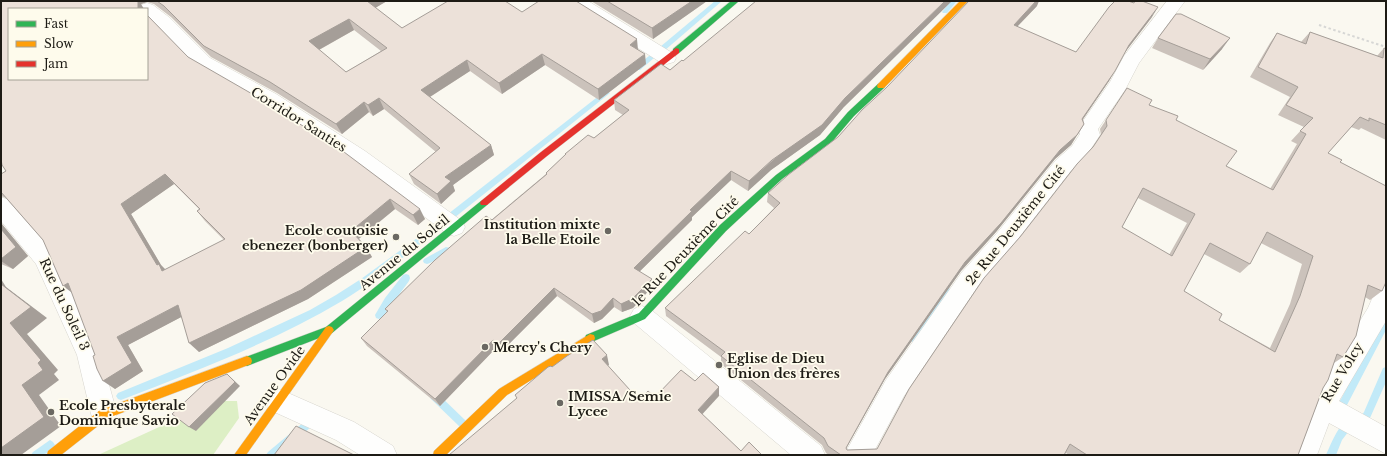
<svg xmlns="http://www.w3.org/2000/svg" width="1387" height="456" font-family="'Libre Baskerville',serif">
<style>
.green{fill:#ddefc5}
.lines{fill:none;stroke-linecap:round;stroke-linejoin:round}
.stream{fill:#c2eaf8;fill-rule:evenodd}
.street-casing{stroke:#d7d5ce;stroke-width:1}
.fast-casing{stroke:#d7d5ce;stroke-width:1}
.slow-casing{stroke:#d7d5ce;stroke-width:1}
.jam-casing{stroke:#d7d5ce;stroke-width:1}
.path{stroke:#d7d7d5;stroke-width:2;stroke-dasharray:2.5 2.5;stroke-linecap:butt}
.street{fill:#fefefd;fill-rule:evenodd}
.fast{fill:#30b455;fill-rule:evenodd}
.slow{fill:#ff9f0a;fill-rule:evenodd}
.jam{fill:#e5322d;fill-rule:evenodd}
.wall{fill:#cbc2bb;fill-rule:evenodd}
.shaded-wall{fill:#a59e98}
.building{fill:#ece1d9;stroke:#a59e98;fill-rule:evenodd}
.poi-dot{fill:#6a6862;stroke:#fefbec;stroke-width:1.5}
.labels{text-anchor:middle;stroke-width:3.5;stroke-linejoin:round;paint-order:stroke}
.street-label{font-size:13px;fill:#1d1b15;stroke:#fefbec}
.poi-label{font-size:13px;font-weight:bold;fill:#1d1b15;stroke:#fefbec;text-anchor:start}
</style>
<rect width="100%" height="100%" fill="#faf8f0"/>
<polygon class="green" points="216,401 237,401 239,418 213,455 98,455"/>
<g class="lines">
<g class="stream">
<polygon points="715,1 722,1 664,51 660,51 660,47"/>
<polygon points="951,1 957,1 947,13 943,13 942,12"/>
<polygon points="649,56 651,56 654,58 640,70 636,70 636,66"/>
<polygon points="605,91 607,91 610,93 454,218 448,218 447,216 448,214"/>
<path d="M439,222l3,1 1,2 -1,2c-33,25 -65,53 -100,74 -69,41 -146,70 -221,99l-3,-1 -2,-3 2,-3 110,-45 82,-38 26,-15 25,-16z"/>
<polygon points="446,247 458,250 459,252 458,254 453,256 446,254 430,263 427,264 424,263 423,261 424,259"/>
<polygon points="406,274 409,275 410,278 409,281 382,318 379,319 376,318 375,315 385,298 403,275"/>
<polygon points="946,286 949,287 950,290 949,293 916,341 913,342 910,341 909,338 910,335 943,287"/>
<polygon points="1386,317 1386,330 1347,405 1344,406 1341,405 1339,402 1341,399 1383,318"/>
<polygon points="1386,367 1386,382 1370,418 1367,419 1364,418 1362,415 1364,412 1383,368"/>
<polygon points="434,392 437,393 465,420 467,423 465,426 462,428 459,426 431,399 429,396 431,393"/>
<path d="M1350,418l3,2 2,3 -13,17 -6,15h-10c5,-11 13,-32 24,-37z"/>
<polygon points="308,419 311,421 313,424 311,427 278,455 266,455 268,452 305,421"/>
<path d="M50,440l3,2 2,3c-4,10 -14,10 -24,10l2,-3z"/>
</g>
<defs>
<g id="street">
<polygon points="567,1 588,1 674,54 676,58 674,62 667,64 660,62 570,5"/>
<polygon points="1167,1 1185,1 1139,63 1125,90 1098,129 1100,135 1086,156 1070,172 1013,245 978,286 904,396 872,455 844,455 886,380 962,272 997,233 1056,160 1072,146 1080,134 1078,129 1081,124 1110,82 1124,56"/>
<polygon points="147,3 153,5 170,18 210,58 276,94 365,151 462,221 465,227 462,233 454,236 446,233 351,161 262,104 196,66 158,26 147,18 147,9 138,9 141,5"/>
<polygon points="1,197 9,200 53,251 101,355 117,414 113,423 104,426 95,423 91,414 77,355 36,264 1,221"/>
<polygon points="1386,282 1386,321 1339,401 1386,427 1386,454 1329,423 1317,455 1291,455 1313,396 1368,308 1378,285"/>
<polygon points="642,306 650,309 821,446 825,455 791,455 634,323 630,316 634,309"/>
<polygon points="279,389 354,422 393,446 397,455 360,455 336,440 270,410 266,401 270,392"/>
</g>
<g id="fast">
<polygon points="731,1 739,1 679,53 673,53 673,49"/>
<polygon points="881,83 885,86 884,88 854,116 831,143 782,179 726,231 645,319 594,341 590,342 586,341 585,338 586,335 639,313 720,225 776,175 825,139 848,112 878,84"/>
<polygon points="484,200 487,201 488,203 487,205 332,333 247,366 243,364 242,361 243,358 326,327 481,201"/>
</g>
<g id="slow">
<polygon points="960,1 968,1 884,88 878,88 877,86 878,84"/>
<polygon points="329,326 332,327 334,330 332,333 246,455 234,455 326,327"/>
<polygon points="590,334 594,335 595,338 594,341 507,395 446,455 433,455 434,451 499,389"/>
<polygon points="247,356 251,358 252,361 251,364 108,418 61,455 47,455 48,451 100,410"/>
</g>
<polygon id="jam" points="676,48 679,49 679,53 547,156 487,205 481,205 480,203 481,201 541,152"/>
</defs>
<use href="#street" class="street-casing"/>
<use href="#fast" class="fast-casing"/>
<use href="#slow" class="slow-casing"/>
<use href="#jam" class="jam-casing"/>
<polyline class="path" points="1319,25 1386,47"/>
<use href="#street" class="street"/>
<use href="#fast" class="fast"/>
<use href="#slow" class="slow"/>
<use href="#jam" class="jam"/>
</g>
<g class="wall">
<path d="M1,1h386l-12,7 27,20 120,-16 116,37 8,15 -47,36 -54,-35 -43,29 -32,-23 -40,26 61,48 3,10 -41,30 2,6 -14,13 -27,-20 -5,-10 27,-22 -52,-43 -11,7 -4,-4 -27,22 -65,-41 -66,-36 -40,-40 -17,-13 -7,-2 -6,2 -132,5 179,48 237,162 -7,6 -23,-16 -36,30 7,8 6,10 -64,42 -109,53 -18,-35 -53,28 15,26 -28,18 -20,-34 -23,-62 -29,-53 -37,-42 -5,-2v-22l5,-3zM354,30l27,21 -35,21 -27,-22zM174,184l25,25 -2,2 8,10 19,19 -59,30 -4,-5 -30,-51z"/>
<polygon points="591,1 707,1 653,39"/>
<path d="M1037,6l-20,21 59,25 76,-35 -28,36 -15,28 -26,38 1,5 -13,21 -16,14 -59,73 -35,39 -76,108 -39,69 1,2 30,-1 143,-212 73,-90 8,-12 -1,-6 6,-9 43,-15 27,15 50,46 44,23 27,-45 -6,-3 13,-14 -26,-12 12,-18 -40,-20 20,-34 7,-10 24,9 9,-10 67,24 7,-8 2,1v91l-25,-12 -2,2 -8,-3 -23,26 12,9 42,129 -12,9 -5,-3 -22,60 -9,6 -11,25 -25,67h-229l-3,-2 -2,2h-235l-3,-2 -4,-8 -101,-81v-7l-55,-41 -1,-8 84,-74 25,-26 -7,-6 1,-9 70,-56 49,-50zM1138,198l49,25 -18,32 -47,-28zM1261,243l41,21 -12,40 -20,44 -51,-28 -35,-29 20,-37 36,19 10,-9z"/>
<polygon points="1158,38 1222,49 1203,70 1152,48"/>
<polygon points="683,61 843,108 820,135 771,170 748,191 731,180 692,217 692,220 640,271 652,287 633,308 622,312 614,307 602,319 594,323 557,296 501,352 496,348 440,406 367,346 361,338 387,312 385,309 546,174 546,173 565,155 565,154 594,138 623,115 615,110 614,100 670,70"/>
<polygon points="1,223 28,256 13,269 1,264"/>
</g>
<g class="shaded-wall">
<polygon points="130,1 147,1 147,2 141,4 144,9 139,9"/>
<polygon points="366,1 387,1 370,11"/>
<polygon points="692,1 707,1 653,39 652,28"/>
<polygon points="945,1 952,1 843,108 820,135 771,170 748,191 749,181 845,98"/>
<polygon points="1036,1 1039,1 1037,6 1009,35 1014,25"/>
<polygon points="1158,7 1152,17 1123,55 1129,45"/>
<polygon points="349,19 354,30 315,52 309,41"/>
<polygon points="1230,38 1222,49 1203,70 1210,59"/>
<polygon points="637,39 638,50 630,45"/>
<polygon points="542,54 545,65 502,94 499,83"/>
<polygon points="645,54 646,64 599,100 598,89"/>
<polygon points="467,60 470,71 425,100 421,90"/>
<polygon points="1115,71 1109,81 1077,128 1082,119"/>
<polygon points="379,98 384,109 373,116 368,105"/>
<polygon points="364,102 369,112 342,134 336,124"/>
<polygon points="1084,124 1071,145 1055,159 996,232 961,271 885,379 843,454 846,448 888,372 965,262 1060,150"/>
<polygon points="491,145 494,155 453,185 455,191 441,204 437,194 445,177"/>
<polygon points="731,171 731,180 692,217 692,220 635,276 634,268 690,210"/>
<polygon points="165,174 174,184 131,214 161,265 169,273 172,281 157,265 121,204"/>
<polygon points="390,199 395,209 357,240 351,231"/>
<polygon points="420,209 425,219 418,225 413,215"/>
<polygon points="1,223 28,256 13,269 1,261"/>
<polygon points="366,247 372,257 308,299 199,352 189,343"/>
<polygon points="1,279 6,287 47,318 27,334 58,370 54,374 59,380 39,395 61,426 21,455 1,455 1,448 22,385 1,284"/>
<polygon points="652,279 652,287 633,308 622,312 621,304"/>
<polygon points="68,283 75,295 63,286"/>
<polygon points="554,288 557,296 501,352 498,344"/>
<polygon points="613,298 614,307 602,319 594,323 592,314"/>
<polygon points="178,305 187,314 128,345 143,371 115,389 103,381 117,337"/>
<polygon points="493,340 496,348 440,406 435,399"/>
<polygon points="607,355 609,365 604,369 602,359"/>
<polygon points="227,374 240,386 196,431 189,427"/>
<polygon points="719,387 719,396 697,420 698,410"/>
</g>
<g class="building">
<path d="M1,1h137v7l1,1h-130v70h138v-64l41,42 66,38 90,57 76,57 -7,6 -23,-16 -39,32 15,16 -65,43 -112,53 -11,-38 -61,32 15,26 -29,18 -6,-12 -4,-13 2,-1 -27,-72 -5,3 -20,-46 -42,-48v-18l5,-3 -4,-6 -1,-6zM165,174l35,35 -3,2 28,28 -63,32 -3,-7 -2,1 -36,-61z"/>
<path d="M157,1h210l35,27 46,-27h57l17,11 17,-11h37l61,38 -7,6 15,9 -47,35 -56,-35 -43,29 -32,-23 -46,30 70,55 -46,32 6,4 -14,13 -28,-20 31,-26 -61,-50 -11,7 -4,-3 -28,22 -66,-42 -66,-36 -40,-40zM349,19l38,29 -41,24 -37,-31z"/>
<polygon points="607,1 692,1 652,28"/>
<polygon points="756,1 945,1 845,98 822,125 772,160 749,181 731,171 690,210 692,211 634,268 652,279 632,299 621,304 613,298 601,311 592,314 554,288 498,344 493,340 435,399 361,338 388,311 385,309 435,260 486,216 492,220 547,174 546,173 566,154 565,154 588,135 594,138 629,110 614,100 661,64 670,70 682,60 683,61"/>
<path d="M969,1h67l-22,24 62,27 33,-45 6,-6h13l6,2 1,-2h7l16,6 -29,38 -14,26 -33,48 2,5 -7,11 -17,15 -59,73 -36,39 -77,110 -42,76 1,2 30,-1 32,-60 75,-111 36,-41 57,-73 16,-17 14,-21 -1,-6 21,-32 25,12 -3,5 29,11 -2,4 61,31 -11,15 47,24 33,-56 -6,-3 13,-13 -27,-13 12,-18 -40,-20 19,-34 29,11 4,-12 73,26 1,-10 2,1v76l-17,-7v3l-9,-4 -32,36 14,7 -2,2 46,24v96l-4,9 -14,-6 -12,51 -13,21 -6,-3 -9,26 -5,8 -25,67h-211l-17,-11 -6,11h-223l-13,-9 -4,-8 -103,-82 4,-4 -60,-44 80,-77 4,3 31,-31 -12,-10 20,-18 50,-38 24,-27 25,-23zM1143,188l52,26 -23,42 -50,-29zM1267,232l46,24 -13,40 -25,56 -56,-32 3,-6 -38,-23 26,-48 40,21z"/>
<polygon points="1176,14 1181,14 1230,38 1210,59 1158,38"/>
<polygon points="1,229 16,247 1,259"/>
<polygon points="1,284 31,307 10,323 41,360 38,363 43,370 22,385 44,417 1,448"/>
<polygon points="593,340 607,355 602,359 639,400 648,391 655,397 681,370 695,381 703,373 719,387 698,410 741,451 749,442 762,455 449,455 517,398 515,395 548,367 551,366 552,367 567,356"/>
<polygon points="227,374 235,382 189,427 172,414 205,383"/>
<polygon points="296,426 354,455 274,455"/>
</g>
<g class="poi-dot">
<circle cx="608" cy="231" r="4"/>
<circle cx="396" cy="237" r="4"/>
<circle cx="485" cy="347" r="4"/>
<circle cx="719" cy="365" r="4"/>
<circle cx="560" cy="403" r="4"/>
<circle cx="51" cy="412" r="4"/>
</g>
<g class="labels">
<g class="street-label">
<text transform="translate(299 119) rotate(32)" y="5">Corridor Santies</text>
<text transform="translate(1015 225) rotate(-51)" y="5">2e Rue Deuxième Cité</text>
<text transform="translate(685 251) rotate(-46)" y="5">1e Rue Deuxième Cité</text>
<text transform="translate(404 252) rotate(-39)" y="5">Avenue du Soleil</text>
<text transform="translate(65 304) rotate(65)" y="5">Rue du Soleil 3</text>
<text transform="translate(1342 372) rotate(-59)" y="5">Rue Volcy</text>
<text transform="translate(274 385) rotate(-54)" y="5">Avenue Ovide</text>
</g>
<g class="poi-label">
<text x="600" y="229" text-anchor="end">Institution mixte<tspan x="600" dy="15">la Belle Etoile</tspan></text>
<text x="388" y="235" text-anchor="end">Ecole coutoisie<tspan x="388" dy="15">ebenezer (bonberger)</tspan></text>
<text x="493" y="352">Mercy's Chery</text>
<text x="727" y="363">Eglise de Dieu<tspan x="727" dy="15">Union des frères</tspan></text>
<text x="568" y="401">IMISSA/Semie<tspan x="568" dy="15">Lycee</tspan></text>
<text x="59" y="410">Ecole Presbyterale<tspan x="59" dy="15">Dominique Savio</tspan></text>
</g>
</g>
<rect width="1387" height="456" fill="none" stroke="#1d1b15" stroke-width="4"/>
<rect x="8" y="8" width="140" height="72" fill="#fefbec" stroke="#a4a196"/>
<rect x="16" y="21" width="20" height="6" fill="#30b455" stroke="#a4a196"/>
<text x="44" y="28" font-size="12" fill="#1d1b15">Fast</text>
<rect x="16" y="41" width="20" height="6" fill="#ff9f0a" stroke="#a4a196"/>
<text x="44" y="48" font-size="12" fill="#1d1b15">Slow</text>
<rect x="16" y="61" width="20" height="6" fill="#e5322d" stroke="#a4a196"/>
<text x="44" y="68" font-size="12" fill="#1d1b15">Jam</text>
</svg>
